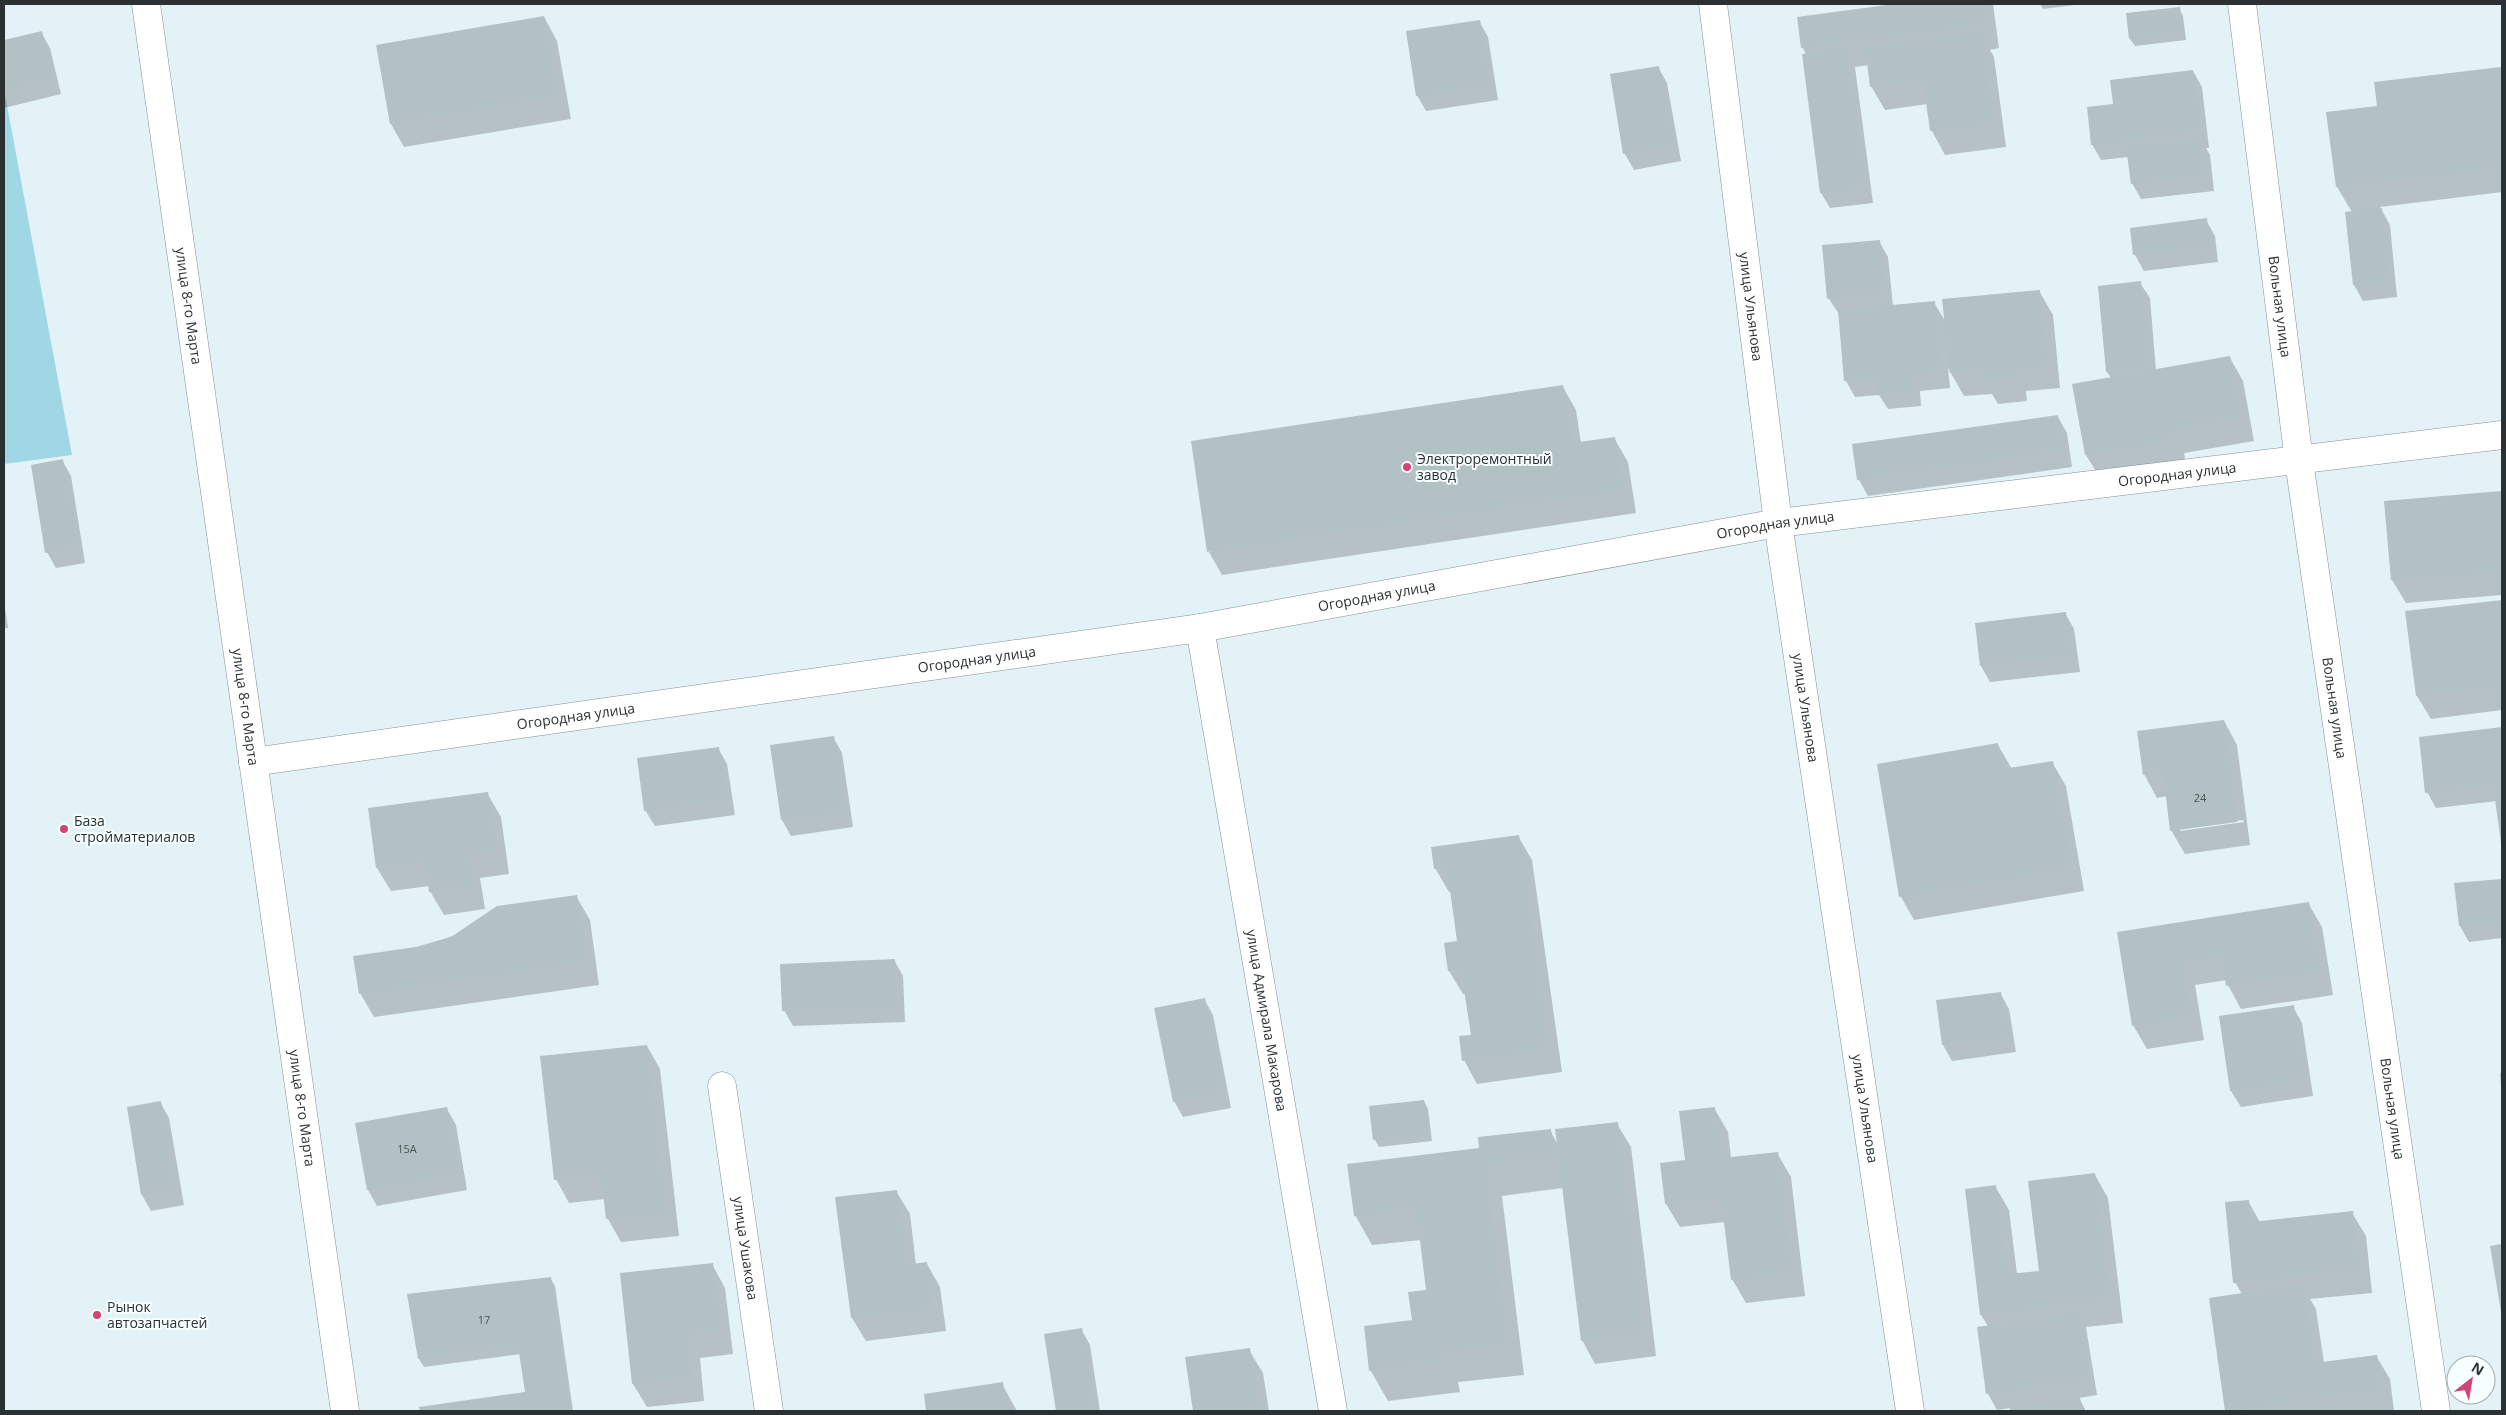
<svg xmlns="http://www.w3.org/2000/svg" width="2506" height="1415" font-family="'Open Sans',sans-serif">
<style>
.green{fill:#9fd7e4}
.shadow{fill:#0003;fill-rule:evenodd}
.building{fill:#b2c1c4}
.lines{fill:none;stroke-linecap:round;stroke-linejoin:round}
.minor-casing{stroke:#839195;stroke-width:29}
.tertiary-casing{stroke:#839195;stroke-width:29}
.minor{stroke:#fff;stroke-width:28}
.tertiary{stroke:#fff;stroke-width:28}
.poi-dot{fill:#d04476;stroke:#f7feff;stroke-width:2}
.labels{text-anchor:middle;stroke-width:4;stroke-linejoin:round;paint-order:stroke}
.number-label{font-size:11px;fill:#4d5557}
.street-label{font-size:14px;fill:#2b3133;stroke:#f7feff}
.poi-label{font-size:14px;fill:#2b3133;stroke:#f7feff;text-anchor:start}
</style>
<rect width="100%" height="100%" fill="#e3f2f6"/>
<polygon class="green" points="4,89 72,455 4,464"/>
<g class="shadow">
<polygon points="1895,4 1993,4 1999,48 1990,50 1994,57 2006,147 1945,155 1932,131 1928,104 1885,110 1871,86 1869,65 1855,67 1873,203 1830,208 1821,193 1806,54 1803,48 1799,18 1895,6"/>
<polygon points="2040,4 2083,4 2043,9"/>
<polygon points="2179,8 2183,16 2186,40 2135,46 2130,39"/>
<polygon points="544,17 557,41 571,119 404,147 391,124 377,46"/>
<polygon points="1479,21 1488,37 1498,100 1426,111 1417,95"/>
<polygon points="41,32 50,48 61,94 4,108 4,41"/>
<polygon points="1658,67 1667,83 1681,161 1634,170 1625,154 1611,75"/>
<polygon points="2500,69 2502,72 2502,192 2380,207 2390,225 2397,297 2363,301 2354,285 2352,212 2337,187"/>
<polygon points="2193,71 2202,87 2209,148 2206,148 2210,155 2214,191 2141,199 2132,183 2128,157 2101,160 2092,144 2115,105"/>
<polygon points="2206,220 2215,236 2218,262 2144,271 2135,255"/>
<polygon points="1879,241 1888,257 1893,306 1934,303 1946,322 2039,291 2053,315 2060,388 2026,391 2027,401 1998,404 1992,394 1964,396 1948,368 1950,388 1920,391 1921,406 1888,409 1879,395 1855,397 1846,381 1839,314 1829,299"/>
<polygon points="2140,283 2150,298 2156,371 2230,358 2243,381 2254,441 2184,453 2186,464 2100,478 2086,455 2073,385 2111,378 2107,372"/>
<polygon points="1563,387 1576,410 1581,443 1614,438 1628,462 1636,513 1222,575 1209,552"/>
<polygon points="2058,417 2067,433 2072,467 1868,496 1859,480 1854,445"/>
<polygon points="62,460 71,476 85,563 56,568 47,552"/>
<polygon points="2502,492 2502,595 2406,603 2392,580 2385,503"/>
<polygon points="4,601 8,628 4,628"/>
<polygon points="2502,601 2502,710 2431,719 2417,696 2407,612"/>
<polygon points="2065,613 2074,629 2080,672 1990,682 1981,666 1976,624"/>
<path d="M2224,721l13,24 13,100 -65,9 -14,-24 -4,-34 -10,2 -13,-24zM2243,820l1,2 -64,9v-3z"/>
<polygon points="2502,728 2502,843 2497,801 2436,808 2427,792 2420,738"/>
<polygon points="833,737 842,753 853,827 791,836 782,820 772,746"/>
<polygon points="1998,745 2012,769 2052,762 2066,786 2084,891 1914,920 1901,897 1878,765"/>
<polygon points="718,748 727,764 735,815 655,826 645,810"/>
<polygon points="487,793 501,817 509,874 480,878 485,909 444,915 430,891 429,886 391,891 377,868"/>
<polygon points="1518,836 1532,860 1562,1072 1477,1084 1464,1060 1472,1036 1466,994 1463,994 1449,971 1445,944 1459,942 1451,892 1449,892 1435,868"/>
<polygon points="2502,880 2502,938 2469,942 2460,926 2455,885"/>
<polygon points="576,896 590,920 599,985 374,1017 360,993 416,948"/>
<polygon points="2308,903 2322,927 2333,995 2241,1009 2228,985 2227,980 2195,985 2204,1040 2147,1049 2133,1025 2118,933"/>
<polygon points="894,960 903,976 905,1022 793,1026 784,1010"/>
<polygon points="2000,993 2009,1009 2016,1052 1952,1061 1943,1045"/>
<polygon points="1204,999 1213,1015 1231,1108 1183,1117 1174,1101"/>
<polygon points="2293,1007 2302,1023 2313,1096 2241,1107 2231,1091 2220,1017"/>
<polygon points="647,1046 660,1069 679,1236 621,1242 608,1219 605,1199 569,1203 556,1179"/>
<polygon points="1424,1101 1428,1109 1432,1141 1379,1147 1375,1140"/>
<polygon points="160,1102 169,1118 184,1205 151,1211 142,1195 128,1108"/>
<polygon points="1714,1108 1728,1132 1731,1158 1777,1153 1791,1177 1805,1296 1746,1303 1732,1279 1725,1222 1680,1227 1666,1204"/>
<polygon points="447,1109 456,1125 467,1190 377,1206 368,1190 357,1124"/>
<polygon points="1617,1124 1631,1147 1656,1356 1595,1364 1582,1340 1563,1188 1502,1196 1524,1375 1458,1382 1460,1392 1388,1401 1371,1371 1365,1327 1413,1321 1428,1291 1421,1240 1372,1245 1355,1215 1480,1149 1550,1130 1558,1145"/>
<polygon points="2095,1175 2108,1198 2123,1323 2086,1327 2097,1395 2079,1398 2086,1411 2012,1411 2011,1408 1997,1410 1988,1394 1988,1326 1981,1315 1995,1186 2009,1210 2017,1274 2040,1272"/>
<polygon points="896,1191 910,1214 916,1265 927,1264 940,1287 946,1331 866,1341 852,1318"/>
<polygon points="2248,1201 2260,1222 2352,1213 2366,1236 2372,1293 2310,1299 2316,1309 2324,1363 2376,1356 2390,1379 2394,1411 2227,1411 2242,1294 2235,1282"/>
<polygon points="2502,1245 2502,1312 2492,1247"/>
<polygon points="712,1264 725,1288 733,1354 700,1358 704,1401 647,1407 633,1384"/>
<polygon points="550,1278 555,1286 573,1411 421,1411 421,1408 527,1393 521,1354 424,1367 419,1359 409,1295"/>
<polygon points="1081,1329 1090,1345 1100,1411 1057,1411 1046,1335"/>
<polygon points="1249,1350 1263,1373 1269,1411 1194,1411 1186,1358"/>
<polygon points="1002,1384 1017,1411 927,1411 925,1395"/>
</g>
<g class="building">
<polygon points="1894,4 1983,4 1986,25 1801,48 1797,17"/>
<polygon points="2180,7 2183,32 2129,39 2126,13"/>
<polygon points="544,16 558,95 390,124 376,45"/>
<polygon points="1480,20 1489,85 1416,96 1406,31"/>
<polygon points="42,31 53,78 4,90 4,40"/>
<polygon points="1981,32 1993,124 1930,131 1923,80 1870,87 1865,47"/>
<polygon points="1847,48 1865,187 1820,193 1802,54"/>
<polygon points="1659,66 1673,146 1623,154 1610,74"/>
<polygon points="2501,67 2502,168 2336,187 2326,112 2377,106 2374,82"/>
<polygon points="2193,70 2201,132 2091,145 2087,107 2113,104 2110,80"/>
<polygon points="2201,137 2205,175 2131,184 2126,147"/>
<polygon points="2382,208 2389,282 2353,285 2345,212"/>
<polygon points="2207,218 2210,246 2133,255 2130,228"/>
<polygon points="1880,240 1885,294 1827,299 1822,245"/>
<polygon points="2141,281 2149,368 2106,372 2098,286"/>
<polygon points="2040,290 2047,365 2013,368 2015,378 1983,381 1982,370 1950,373 1942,299"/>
<polygon points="1935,301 1941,372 1911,375 1913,390 1877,394 1876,379 1844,381 1838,310"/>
<polygon points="2230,356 2241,417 2172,430 2173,441 2085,455 2072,384"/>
<polygon points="1563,385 1572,443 1615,437 1623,490 1207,552 1191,441"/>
<polygon points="2058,415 2063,451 1857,480 1852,444"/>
<polygon points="63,459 77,548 45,553 31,465"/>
<polygon points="2502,491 2502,571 2391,580 2384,501"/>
<polygon points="2502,600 2502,686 2416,696 2405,611"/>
<polygon points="2066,612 2071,656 1980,666 1975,623"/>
<polygon points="2224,720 2237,822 2170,831 2163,772 2143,775 2137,731"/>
<polygon points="2502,727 2502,784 2425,793 2419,737"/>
<polygon points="834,736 844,811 781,820 770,745"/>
<polygon points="1998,743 2003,769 2053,761 2071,868 1899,897 1877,764"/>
<polygon points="719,747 726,799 644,811 637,758"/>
<polygon points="2502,791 2502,843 2501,843 2494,792"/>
<polygon points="488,792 496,851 468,855 472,886 429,892 425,861 376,868 368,808"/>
<polygon points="1519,835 1549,1048 1462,1061 1459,1036 1471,1035 1461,970 1448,971 1444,943 1457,941 1447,868 1434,869 1431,847"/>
<polygon points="2502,879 2502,922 2459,926 2454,883"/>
<polygon points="577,895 586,962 359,994 353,956 416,947 451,937 497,906"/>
<polygon points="2309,902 2321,971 2226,986 2222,955 2182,962 2191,1017 2132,1026 2117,932"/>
<polygon points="895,959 896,1006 782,1011 780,964"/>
<polygon points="2001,992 2007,1037 1942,1045 1936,1000"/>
<polygon points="1205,998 1223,1093 1173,1102 1154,1008"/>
<polygon points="2294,1005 2305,1080 2230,1091 2219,1016"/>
<polygon points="647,1045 666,1213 606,1219 601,1175 554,1180 540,1056"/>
<polygon points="2502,1072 2502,1086 2501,1086 2500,1073"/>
<polygon points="1424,1100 1429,1133 1373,1140 1369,1106"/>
<polygon points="161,1101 175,1190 141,1195 127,1107"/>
<polygon points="447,1107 459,1174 367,1190 355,1123"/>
<polygon points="1715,1107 1722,1158 1778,1152 1792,1273 1731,1280 1721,1198 1665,1204 1660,1163 1685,1160 1679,1111"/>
<polygon points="1618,1122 1644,1333 1581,1341 1555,1129"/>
<polygon points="1551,1129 1554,1157 1485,1166 1507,1344 1442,1352 1444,1362 1369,1371 1364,1326 1412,1320 1408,1292 1426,1290 1416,1208 1354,1216 1347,1164 1479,1148 1478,1137"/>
<polygon points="2095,1173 2110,1300 1980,1315 1965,1189 1996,1185 2007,1274 2039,1271 2028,1181"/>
<polygon points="897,1190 906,1265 927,1262 933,1308 851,1318 835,1197"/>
<polygon points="2249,1200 2251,1222 2353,1211 2359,1270 2233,1283 2225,1202"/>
<polygon points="2502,1244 2502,1312 2501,1312 2490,1246"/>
<polygon points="713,1263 720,1331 687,1335 692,1377 632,1384 620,1273"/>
<polygon points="551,1277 570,1411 420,1411 419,1407 525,1392 518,1346 418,1359 407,1294"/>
<polygon points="2303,1284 2314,1363 2377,1355 2382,1389 2225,1411 2209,1298"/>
<polygon points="2079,1312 2089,1380 1986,1394 1977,1327"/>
<polygon points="1082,1328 1094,1411 1056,1411 1044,1334"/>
<polygon points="1250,1348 1260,1411 1193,1411 1185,1357"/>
<polygon points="1003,1382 1007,1411 926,1411 924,1394"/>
<polygon points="2080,1398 2082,1411 2010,1411 2010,1407"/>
</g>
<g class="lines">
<defs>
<g id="minor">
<path id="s1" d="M1713,4l65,519 132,888"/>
<path id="s2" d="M2242,4l57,457 137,950"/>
<path id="s3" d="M1200,628l133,783"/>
<path id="s4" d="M253,762l947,-134 578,-105 724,-88"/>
<path id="s5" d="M722,1086l47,325"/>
</g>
<g id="tertiary">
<path id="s6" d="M146,4l199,1407"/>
</g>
</defs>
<use href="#minor" class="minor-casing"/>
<use href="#tertiary" class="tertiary-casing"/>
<use href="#minor" class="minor"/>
<use href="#tertiary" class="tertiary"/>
</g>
<g class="poi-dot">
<circle cx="1407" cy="467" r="5"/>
<circle cx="64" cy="829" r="5"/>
<circle cx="97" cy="1315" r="5"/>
</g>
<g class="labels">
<g class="number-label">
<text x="2200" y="802">24</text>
<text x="407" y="1153">15А</text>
<text x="484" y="1324">17</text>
</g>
<g class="street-label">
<text dy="5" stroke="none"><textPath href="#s6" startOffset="305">улица 8-го Марта</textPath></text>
<text dy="5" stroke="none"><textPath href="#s1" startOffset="305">улица Ульянова</textPath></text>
<text dy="5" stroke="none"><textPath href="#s2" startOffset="305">Вольная улица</textPath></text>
<text dy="5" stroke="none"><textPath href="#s4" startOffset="1946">Огородная улица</textPath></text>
<text dy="5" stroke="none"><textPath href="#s4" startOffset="1541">Огородная улица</textPath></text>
<text dy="5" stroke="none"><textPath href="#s4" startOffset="1136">Огородная улица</textPath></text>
<text dy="5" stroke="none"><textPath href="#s4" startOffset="731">Огородная улица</textPath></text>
<text dy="5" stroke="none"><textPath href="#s6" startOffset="710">улица 8-го Марта</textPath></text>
<text dy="5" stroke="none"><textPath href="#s1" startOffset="710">улица Ульянова</textPath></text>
<text dy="5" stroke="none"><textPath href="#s2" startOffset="710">Вольная улица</textPath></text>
<text dy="5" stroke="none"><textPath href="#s4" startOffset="326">Огородная улица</textPath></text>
<text dy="5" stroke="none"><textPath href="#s3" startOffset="398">улица Адмирала Макарова</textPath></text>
<text dy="5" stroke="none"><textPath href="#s6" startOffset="1115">улица 8-го Марта</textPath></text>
<text dy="5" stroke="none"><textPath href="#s1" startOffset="1115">улица Ульянова</textPath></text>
<text dy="5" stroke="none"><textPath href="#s2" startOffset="1115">Вольная улица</textPath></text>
<text dy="5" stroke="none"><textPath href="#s5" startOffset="164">улица Ушакова</textPath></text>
</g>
<g class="poi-label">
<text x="1417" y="464">Электроремонтный<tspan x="1417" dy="16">завод</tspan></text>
<text x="74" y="826">База<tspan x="74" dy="16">стройматериалов</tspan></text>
<text x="107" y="1312">Рынок<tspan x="107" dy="16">автозапчастей</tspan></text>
</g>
</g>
<rect width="2506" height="1415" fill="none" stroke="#2b3133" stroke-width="10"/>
<g transform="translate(2471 1380) rotate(31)"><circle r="24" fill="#f7feff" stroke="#a5acad"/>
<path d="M0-4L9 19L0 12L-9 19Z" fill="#d04476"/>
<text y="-8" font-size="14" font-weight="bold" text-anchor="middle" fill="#2b3133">N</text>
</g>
</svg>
